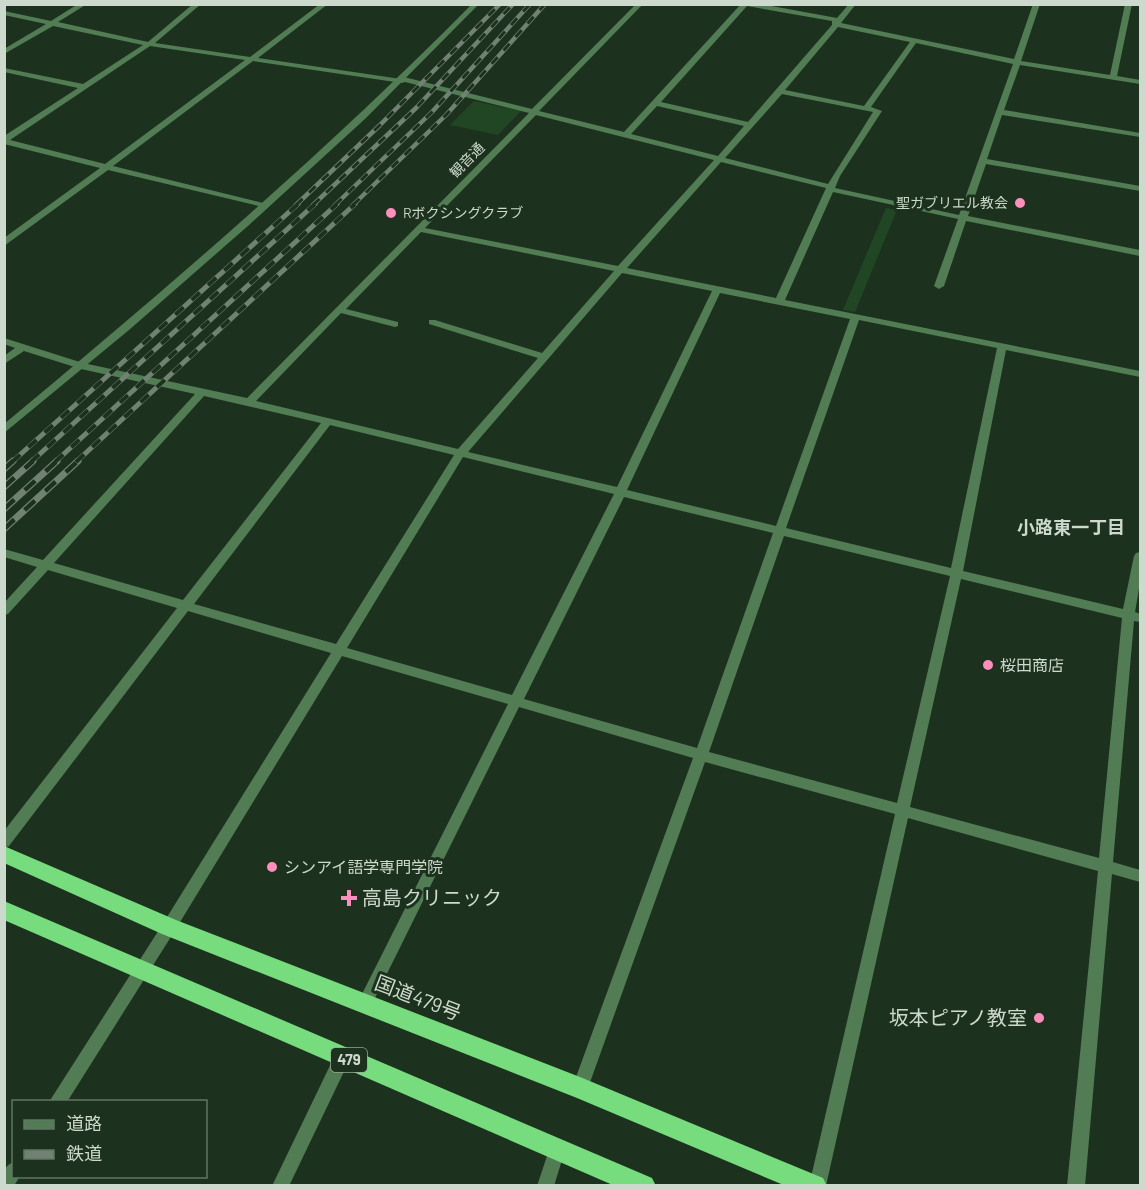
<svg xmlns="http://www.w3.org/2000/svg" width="1145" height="1190" font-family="Barlow,'Noto Sans JP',sans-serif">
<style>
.green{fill:#214624}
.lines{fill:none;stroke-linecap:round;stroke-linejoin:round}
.minor{fill:#527c54;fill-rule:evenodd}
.tertiary{fill:#527c54;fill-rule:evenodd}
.trunk{fill:#76dc7e;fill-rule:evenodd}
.rail-far2-casing{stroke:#718272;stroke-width:4.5}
.rail-far1-casing{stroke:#718272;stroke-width:5}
.rail-casing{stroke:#718272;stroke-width:7}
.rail-far2{stroke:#1d321e;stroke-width:3;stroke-dasharray:9;stroke-linecap:butt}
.rail-far1{stroke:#1d321e;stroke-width:4;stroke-dasharray:11;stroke-linecap:butt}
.rail{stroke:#1d321e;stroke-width:4.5;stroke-dasharray:14;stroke-linecap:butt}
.poi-dot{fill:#fe8ebb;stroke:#1d321e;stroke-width:2}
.labels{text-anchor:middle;stroke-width:6;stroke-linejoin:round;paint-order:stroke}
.far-street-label{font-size:14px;fill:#ccd9cc;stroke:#1d321e}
.far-poi-label{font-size:14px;fill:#ccd9cc;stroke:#1d321e;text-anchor:end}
.shield{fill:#1d321e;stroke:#98a798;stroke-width:1.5}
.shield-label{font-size:15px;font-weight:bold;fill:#ccd9cc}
.poi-label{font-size:16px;fill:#ccd9cc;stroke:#1d321e;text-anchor:start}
.neighbourhood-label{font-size:18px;font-weight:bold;fill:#ccd9cc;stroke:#1d321e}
.near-poi-label{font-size:20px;fill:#ccd9cc;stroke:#1d321e;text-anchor:start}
.near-street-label{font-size:20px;fill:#ccd9cc;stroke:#1d321e}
</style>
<rect width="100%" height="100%" fill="#1d321e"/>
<g class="green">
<polygon points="474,101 521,111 498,135 450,125"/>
<polygon points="886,208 897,210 855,312 843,310"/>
</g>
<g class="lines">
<g class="minor">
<path d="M78,4h9l-29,18 90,20 45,-38h8l-46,39 95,14 70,-53h8l-70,54 143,21 3,-2 128,32 104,-105h7l-104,107 85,21 117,-128h19l77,14 12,-14h7l-15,19 173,36 19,-55h7l-19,57 89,14 15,-71h7l-15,72 23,4v4l-120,-19 -16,45 136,23v4l-138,-22 -15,44 153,27v5l-154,-27 -18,52 172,34v6l-174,-35 -22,65 -5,3 -5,-3 24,-67 -125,-27 -48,108 355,71v6l-134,-27 -43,221 160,38 11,-53 2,-3 4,-1v31l-5,29 5,2v8l-6,-1 -21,241 27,8v12l-28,-8 -27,312h-18l31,-315 -190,-53 -82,368h-17l86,-372 -190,-52 -117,326 -2,6 -6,2 -6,-2 -2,-6 121,-330 -174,-51 -149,301 -5,2 -5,-2 -3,-5 3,-5 148,-294 -166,-48 -168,276 -107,170h-18l115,-180 167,-269 -143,-42 -179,235 -5,2v-17l173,-223 -129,-38 -40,44 -4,1v-12l33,-36 -33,-10v-8l39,11 152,-166 -114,-25 -57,-18 -20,13v-8l11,-8 -11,-4v-6l79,25 164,35 282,-285 -124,-31 -3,1 -149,-22 -140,105 154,38v4l-159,-38 -104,76v-8l96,-70 -96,-24v-8l74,-48 -74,-16v-4l79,16 60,-39 -90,-19 -49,28v-5l42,-25 -42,-9v-4l47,10zM747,6l85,15v4l-84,97 -87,-20zM838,27l72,15 -46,64 -79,-16zM916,43l97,21 -54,151 -124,-27 5,-12 42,-65 -11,-4zM150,46l95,14 -140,104 -95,-24zM782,94l91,18 -45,72 -103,-26zM657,106l87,20 -26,30 -87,-22zM536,115l178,45 -96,106 -193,-38zM721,162l105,26 -50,110 -149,-30zM421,232l193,39 -72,82 -107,-33h-6v4l109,34 -80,91 -202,-48 85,-88 54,14 3,-1v-4l-52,-13zM622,273l90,18 -95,196 -149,-35zM720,293l130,26 -74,207 -149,-36zM859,320l138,28 -46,220 -165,-40zM204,396l117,27 -138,177 -129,-37zM330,425l124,30 -118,189 -142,-40zM463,457l151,37 -102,201 -165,-47zM624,497l149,36 -76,215 -173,-49zM784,536l166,40 -53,227 -188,-51zM961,579l161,39 -23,240 -189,-51z"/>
<polygon points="343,1049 349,1051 351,1057 289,1186 272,1186 337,1051"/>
<polygon points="558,1139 564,1141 566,1147 554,1186 537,1186 552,1141"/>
<path d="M14,1162v14h6l-6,10h-10c0,-11 -2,-20 10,-24z"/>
</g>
<path class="tertiary" d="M472,4h7l-113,114 -117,107 -120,105 -125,103v-9c161,-134 320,-270 468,-420z"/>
<g class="trunk">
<polygon points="4,846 176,920 580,1077 823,1178 827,1186 786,1186 577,1098 162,934 4,863"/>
<polygon points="4,901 652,1178 656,1186 615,1186 4,920"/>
</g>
<defs>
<g id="rail-far2">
<polyline points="296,205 380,125 500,4"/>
<polyline points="313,205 416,108 513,4"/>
<polyline points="335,205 432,112 530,4"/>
<polyline points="353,205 447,114 545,4"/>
</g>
<g id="rail-far1">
<polyline points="12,462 298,204"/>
<polyline points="31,462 315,204"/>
<polyline points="55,462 337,204"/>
<polyline points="76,462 355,204"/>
</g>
<g id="rail">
<polyline points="4,469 13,461"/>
<polyline points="4,487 33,461"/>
<polyline points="4,509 57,461"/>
<polyline points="4,529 78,461"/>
</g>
</defs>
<use href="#rail-far2" class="rail-far2-casing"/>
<use href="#rail-far1" class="rail-far1-casing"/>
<use href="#rail" class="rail-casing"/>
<use href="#rail-far2" class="rail-far2"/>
<use href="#rail-far1" class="rail-far1"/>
<use href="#rail" class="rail"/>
</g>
<g class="poi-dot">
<circle cx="1020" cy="203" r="6"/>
<circle cx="391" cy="213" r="6"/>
<circle cx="988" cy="665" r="6"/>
<circle cx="272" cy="867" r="6"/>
<path d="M346 889h6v6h6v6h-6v6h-6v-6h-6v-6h6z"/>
<circle cx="1039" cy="1018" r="6"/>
</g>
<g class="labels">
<g class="far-street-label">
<text transform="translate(467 160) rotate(-45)" y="5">観音通</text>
</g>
<g class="far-poi-label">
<text x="1008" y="208">聖ガブリエル教会</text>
<text x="403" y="218" text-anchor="start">Rボクシングクラブ</text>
</g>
<rect class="shield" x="331" y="1048" width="36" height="24" rx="4.5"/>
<g class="shield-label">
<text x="349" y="1065">479</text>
</g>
<g class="poi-label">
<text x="1000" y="671">桜田商店</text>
<text x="284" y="873">シンアイ語学専門学院</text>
</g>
<g class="neighbourhood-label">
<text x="1071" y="534">小路東一丁目</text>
</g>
<g class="near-poi-label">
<text x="362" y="905">高島クリニック</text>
<text x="1027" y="1025" text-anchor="end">坂本ピアノ教室</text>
</g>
<g class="near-street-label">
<text transform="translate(418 998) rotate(21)" y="7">国道479号</text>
</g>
</g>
<rect width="1145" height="1190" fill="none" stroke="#ccd9cc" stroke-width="12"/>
<rect x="12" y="1100" width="195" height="78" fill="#1d321e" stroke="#637564" stroke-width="1.5"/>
<rect x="24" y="1120" width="30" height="9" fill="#527c54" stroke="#637564" stroke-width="1.5"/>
<text x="66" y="1130" font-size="18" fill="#ccd9cc">道路</text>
<rect x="24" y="1150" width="30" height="9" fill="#718272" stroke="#637564" stroke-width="1.5"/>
<text x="66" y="1160" font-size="18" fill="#ccd9cc">鉄道</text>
</svg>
